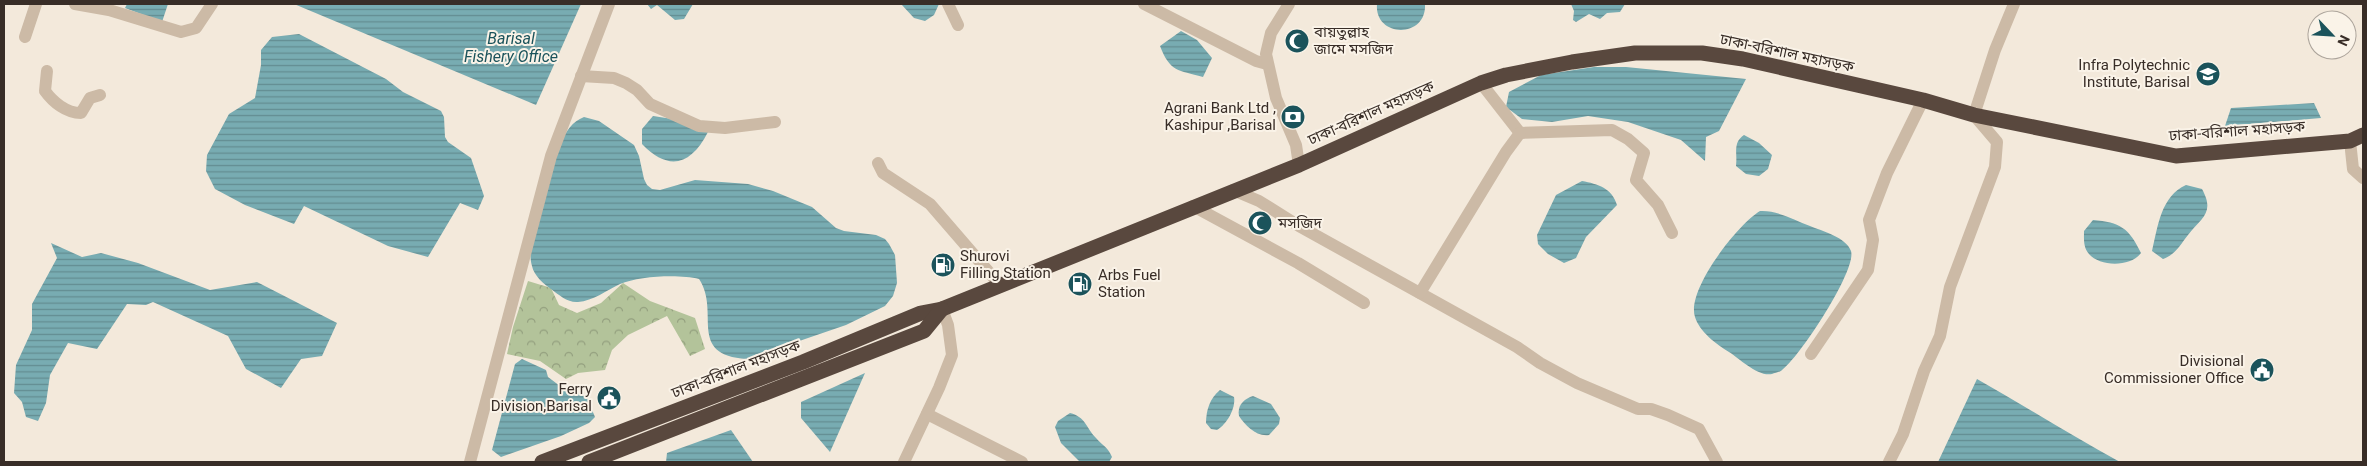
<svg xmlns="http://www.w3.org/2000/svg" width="2367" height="466" font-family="Roboto,'Noto Sans Bengali',sans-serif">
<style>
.park{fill:url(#park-crowns)}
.water{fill:url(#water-rules)}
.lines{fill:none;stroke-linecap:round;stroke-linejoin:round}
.minor{stroke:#ccbaa6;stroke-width:12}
.highway{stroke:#59483e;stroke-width:15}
.labels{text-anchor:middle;stroke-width:4;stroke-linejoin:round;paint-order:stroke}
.poi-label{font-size:15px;fill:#382d27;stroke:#faf3e8;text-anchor:start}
.street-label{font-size:15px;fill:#382d27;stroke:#faf3e8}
.water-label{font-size:16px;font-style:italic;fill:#1b535b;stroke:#faf3e8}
</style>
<defs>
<pattern id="park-crowns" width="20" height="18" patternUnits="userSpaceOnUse" patternTransform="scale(1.25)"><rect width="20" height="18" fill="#b3c39a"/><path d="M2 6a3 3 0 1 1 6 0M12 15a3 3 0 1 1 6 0" fill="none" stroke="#939f7e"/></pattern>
<pattern id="water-rules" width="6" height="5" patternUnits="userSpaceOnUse" patternTransform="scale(1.25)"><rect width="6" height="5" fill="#78acb2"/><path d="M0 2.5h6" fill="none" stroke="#638c91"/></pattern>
</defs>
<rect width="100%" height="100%" fill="#f3e9db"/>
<polygon class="park" points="528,281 551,288 559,305 577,313 601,303 623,283 650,301 695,318 705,349 690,356 667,316 628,335 612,350 605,370 578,373 566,379 540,361 507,354 513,327"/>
<g class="water">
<polygon points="127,4 168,4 162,22 125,8"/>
<polygon points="294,4 581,4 536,105"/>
<polygon points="647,4 693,4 684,19 675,20 657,5 651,9"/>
<polygon points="901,4 939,4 934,15 925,21 914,18"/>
<path d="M1377,4h48c2,35 -51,34 -48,0z"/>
<polygon points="1571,4 1625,4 1620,12 1607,13 1600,19 1589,14 1576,22 1573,20 1574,11"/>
<path d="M1181,31l16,9 15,18 -9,19c-25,-7 -33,-5 -43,-31z"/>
<polygon points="299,34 386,79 403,92 441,111 444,117 445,137 448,142 471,158 484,196 478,210 460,203 428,257 388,246 304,206 294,224 245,205 215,189 206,171 207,155 229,114 255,98 261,65 261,50 272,37"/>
<polygon points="1594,67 1626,67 1746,79 1719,131 1706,137 1705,161 1681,140 1628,122 1588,116 1552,122 1522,119 1506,107 1509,92 1541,75"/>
<polygon points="2314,103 2321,118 2225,126 2231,108"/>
<path d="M653,116l26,4 29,12c-17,33 -39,40 -66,12v-15z"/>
<path d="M584,117l15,4 35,24 5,11 5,23 3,6 5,4 8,1 35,-10 53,4 25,7 39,16 24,21 8,3 32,4 9,4 4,5 6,11 2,28 -4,13 -8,10 -39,19 -99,34c-61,-4 -26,-47 -48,-80 -20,-5 -60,-3 -79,5 -13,6 -27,17 -42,18 -10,1 -19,-7 -27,-13 -7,-5 -17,-13 -19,-23 -7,-24 11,-65 18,-89 7,-21 11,-51 34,-60z"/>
<path d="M1744,135l15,8 13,12 -4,14 -9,7 -13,-2 -10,-8c2,-12 -4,-23 8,-31z"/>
<path d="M1582,181c16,3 30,7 35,24l-31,32 -10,21 -12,5 -16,-9 -10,-10 -1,-9 19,-40z"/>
<path d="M2186,185l16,4c13,24 0,28 -14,46 -8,10 -12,19 -25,24l-11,-8c6,-25 9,-55 34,-66z"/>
<path d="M1760,211c17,-1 34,9 50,15 12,5 36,11 41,25 6,19 -52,107 -69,119 -2,2 -7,3 -10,4 -14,3 -32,-15 -43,-22 -12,-7 -30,-21 -34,-35 -9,-27 43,-93 65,-106z"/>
<path d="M2093,220c27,2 36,8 48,33 -10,14 -41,14 -52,1 -6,-7 -5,-15 -5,-23z"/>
<polygon points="51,243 82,257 101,253 138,263 210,290 257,282 337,323 322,356 301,359 281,388 246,369 228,336 153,302 146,305 127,304 97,349 68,343 50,375 46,403 38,421 26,417 22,402 14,393 16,365 32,330 32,304 57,258"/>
<polygon points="522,359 546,370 548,377 560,386 566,384 587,398 595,417 589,423 561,436 501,457 492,450 515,364"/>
<polygon points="865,373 830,452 801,418 801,402"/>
<path d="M1977,379c48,27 94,56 143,83h-182z"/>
<path d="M1220,390l14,7c2,11 -7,27 -17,33l-6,-1 -5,-6c0,-13 4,-25 14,-33z"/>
<path d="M1253,396l18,8 9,14 -1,6 -10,11c-13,2 -24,-10 -30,-19 -2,-11 5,-17 14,-20z"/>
<path d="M1070,413c16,4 16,15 26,25 7,8 12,9 16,19l-3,5h-29l-19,-19 -6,-16 3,-6z"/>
<polygon points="731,430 753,462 666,462 667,453"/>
</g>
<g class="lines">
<g class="minor">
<polyline points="75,4 109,10 181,32 196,28 212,4"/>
<polyline points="948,4 958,25"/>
<polyline points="1144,4 1256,61 1267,64"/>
<polyline points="1289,4 1271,33 1266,54 1276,98 1296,145 1299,165"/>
<polyline points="25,37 36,4"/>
<path d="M47,71l-2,20c8,11 21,22 36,22l9,-15 10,-3"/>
<polyline points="581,76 614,78 626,83 637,90 650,104 699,126 725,128 775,122"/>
<polyline points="1481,83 1520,133"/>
<polyline points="1520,133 1612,130 1628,139 1644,153 1636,180 1658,205 1672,233"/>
<polyline points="2350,141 2353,169 2363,178"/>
<polyline points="878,163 883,173 930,204 1000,285"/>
<polyline points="1233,190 1259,201 1299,226 1517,347 1540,363 1577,383 1638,409 1651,409 1668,415 1699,429 1717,462"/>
<polyline points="1193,206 1298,263 1364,303"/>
<polyline points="1420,293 1506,152 1520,133"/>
<polyline points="1811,354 1868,270 1873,240 1869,220 1887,173 1923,100"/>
<polyline points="927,414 1022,462"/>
<polyline points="470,462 551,156 609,4"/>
<polyline points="904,462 939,388 952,355 948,325 942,309"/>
<polyline points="1889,462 1903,434 1924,371 1940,336 1950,287 1995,167 1997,142 1974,115 1995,50 2014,4"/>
</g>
<g class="highway">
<polyline points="542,462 803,362 921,313 942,309 1299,165 1481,83 1506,75 1572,62 1635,53 1702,53 1743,59 1923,100 1974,115 2176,156 2350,141 2363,135"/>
<polyline points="589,462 924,331 942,309"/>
</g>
</g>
<defs>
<symbol id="mosque-disc" viewBox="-11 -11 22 22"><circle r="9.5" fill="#1b535b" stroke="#faf3e8"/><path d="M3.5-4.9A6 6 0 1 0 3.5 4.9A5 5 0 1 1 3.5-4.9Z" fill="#fff"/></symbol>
<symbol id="university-disc" viewBox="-11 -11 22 22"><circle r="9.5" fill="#1b535b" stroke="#faf3e8"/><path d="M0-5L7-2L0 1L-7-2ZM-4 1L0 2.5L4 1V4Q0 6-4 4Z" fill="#fff"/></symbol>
<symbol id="bank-disc" viewBox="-11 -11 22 22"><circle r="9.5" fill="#1b535b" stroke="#faf3e8"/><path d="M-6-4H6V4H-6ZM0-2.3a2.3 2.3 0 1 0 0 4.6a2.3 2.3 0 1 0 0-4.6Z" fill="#fff"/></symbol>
<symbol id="fuel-disc" viewBox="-11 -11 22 22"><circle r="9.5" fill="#1b535b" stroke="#faf3e8"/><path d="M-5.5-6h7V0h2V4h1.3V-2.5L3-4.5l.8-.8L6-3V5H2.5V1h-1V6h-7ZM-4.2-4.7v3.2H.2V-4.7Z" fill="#fff"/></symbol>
<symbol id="civic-disc" viewBox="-11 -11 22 22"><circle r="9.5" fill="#1b535b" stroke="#faf3e8"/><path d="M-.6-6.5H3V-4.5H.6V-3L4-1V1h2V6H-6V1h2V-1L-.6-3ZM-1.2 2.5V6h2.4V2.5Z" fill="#fff"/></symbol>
</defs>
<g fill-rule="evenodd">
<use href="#mosque-disc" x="1283" y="27" width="28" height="28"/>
<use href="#university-disc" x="2194" y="60" width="28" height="28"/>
<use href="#bank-disc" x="1279" y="103" width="28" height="28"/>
<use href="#mosque-disc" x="1246" y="209" width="28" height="28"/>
<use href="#fuel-disc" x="929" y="251" width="28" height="28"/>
<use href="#fuel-disc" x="1066" y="270" width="28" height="28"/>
<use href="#civic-disc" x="2248" y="356" width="28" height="28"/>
<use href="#civic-disc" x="595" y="384" width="28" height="28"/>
</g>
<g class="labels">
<g class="poi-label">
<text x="1314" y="37">বায়তুল্লাহ<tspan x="1314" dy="17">জামে মসজিদ</tspan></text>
<text x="2190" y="70" text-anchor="end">Infra Polytechnic<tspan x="2190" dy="17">Institute, Barisal</tspan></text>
<text x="1276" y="113" text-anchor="end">Agrani Bank Ltd ,<tspan x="1276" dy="17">Kashipur ,Barisal</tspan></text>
<text x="1278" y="228">মসজিদ</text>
<text x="960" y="261">Shurovi<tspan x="960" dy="17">Filling Station</tspan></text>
<text x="1098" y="280">Arbs Fuel<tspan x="1098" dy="17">Station</tspan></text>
<text x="2244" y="366" text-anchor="end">Divisional<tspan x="2244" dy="17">Commissioner Office</tspan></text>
<text x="592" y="394" text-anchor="end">Ferry<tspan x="592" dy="17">Division,Barisal</tspan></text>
</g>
<g class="street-label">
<text transform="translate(1787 53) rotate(12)" y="5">ঢাকা-বরিশাল মহাসড়ক</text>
<text transform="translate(1371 113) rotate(-24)" y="5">ঢাকা-বরিশাল মহাসড়ক</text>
<text transform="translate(2237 131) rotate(-4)" y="5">ঢাকা-বরিশাল মহাসড়ক</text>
<text transform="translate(736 369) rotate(-21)" y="5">ঢাকা-বরিশাল মহাসড়ক</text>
</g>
<g class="water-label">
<text x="511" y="44">Barisal<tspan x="511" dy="18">Fishery Office</tspan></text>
</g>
</g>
<rect width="2367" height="466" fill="none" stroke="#382d27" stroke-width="10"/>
<g transform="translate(2332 35) rotate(115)"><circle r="24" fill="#faf3e8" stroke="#aca49b"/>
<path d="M0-4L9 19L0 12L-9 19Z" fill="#1b535b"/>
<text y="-8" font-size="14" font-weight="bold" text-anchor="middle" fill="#382d27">N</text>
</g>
</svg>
